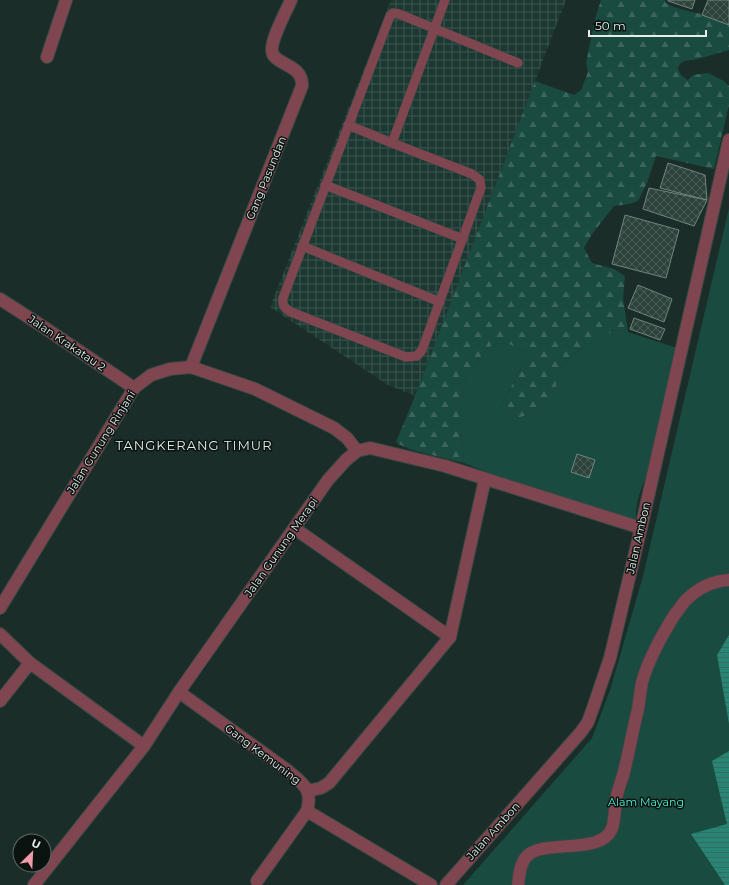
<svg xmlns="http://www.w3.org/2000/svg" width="729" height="885" font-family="Montserrat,sans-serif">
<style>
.industrial{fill:url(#industrial-grid)}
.green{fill:#1a4b41}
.forest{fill:url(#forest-firs)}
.water{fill:url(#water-rules)}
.building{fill:url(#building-cross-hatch);stroke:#70857f}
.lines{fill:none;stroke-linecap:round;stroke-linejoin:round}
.service-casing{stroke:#364843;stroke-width:10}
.minor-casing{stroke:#364843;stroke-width:14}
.tertiary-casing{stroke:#364843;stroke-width:14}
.service{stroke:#7f4650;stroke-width:9}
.minor{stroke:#7f4650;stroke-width:12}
.tertiary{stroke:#7f4650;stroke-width:12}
.labels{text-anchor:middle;stroke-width:3;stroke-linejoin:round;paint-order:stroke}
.street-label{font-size:11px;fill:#e2eeeb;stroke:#0b1311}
.park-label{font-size:11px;fill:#4bf2d2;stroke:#0b1311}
.quarter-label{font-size:13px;letter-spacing:1px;fill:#e2eeeb;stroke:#0b1311}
</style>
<defs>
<pattern id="industrial-grid" width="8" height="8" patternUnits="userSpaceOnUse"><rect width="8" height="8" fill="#1c3832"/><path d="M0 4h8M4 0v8" fill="none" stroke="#3d5550"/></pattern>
<pattern id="forest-firs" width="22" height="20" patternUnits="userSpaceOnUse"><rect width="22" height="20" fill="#1a4b41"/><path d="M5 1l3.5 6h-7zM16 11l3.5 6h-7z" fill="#3b655d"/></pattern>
<pattern id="water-rules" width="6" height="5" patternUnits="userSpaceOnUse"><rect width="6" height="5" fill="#298573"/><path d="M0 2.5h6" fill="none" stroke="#346c61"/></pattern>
<pattern id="building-cross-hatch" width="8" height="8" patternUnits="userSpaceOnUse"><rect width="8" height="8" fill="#2e423c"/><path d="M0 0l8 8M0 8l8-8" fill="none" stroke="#4c5e58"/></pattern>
</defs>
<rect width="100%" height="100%" fill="#1a2d28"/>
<polygon class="industrial" points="391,0 566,0 415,396 388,385 270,307"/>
<g class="green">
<polygon points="729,208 729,885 463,885 592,738 610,690 643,576"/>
<path d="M615,330l13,2 49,16 -30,126c-6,14 -12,30 -11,46l-89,-24 -83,-33 -3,-33v-31l6,-24 20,-27 10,-5 12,1 16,8v8l-25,48 16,10 10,-2 28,-21 5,-22 7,-12 12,-10z"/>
</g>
<path class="forest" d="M601,0h64v2c13,10 47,13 64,16v32l-31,9 -14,2 -4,3 -2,4c1,6 5,9 10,12l5,-5 15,-2 16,8 5,5v19l-15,64 -58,-13 -9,27 -9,18 -9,3 -15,2 -22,28 -8,14 8,15 22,6 11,7 -2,22 5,34 -13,-2 -37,21 -12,10 -7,12 -5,22 -16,18 -22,5 -11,-3 -5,-7 25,-48v-8l-16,-8 -12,-1 -10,5 -20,27 -6,24v31l3,33 -52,-13 -14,-6 -2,-2 19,-46 120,-315 39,14 7,-5 7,-18 -2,-9 9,-44z"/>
<g class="water">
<polygon points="729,635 729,724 717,655"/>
<polygon points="729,751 729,885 725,885 691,834 727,824 712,761"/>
</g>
<g class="building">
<polygon points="668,0 695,0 692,9 668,1"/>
<polygon points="708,0 729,0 729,25 702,15"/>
<polygon points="668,163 705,175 707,200 660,188"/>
<polygon points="649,188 707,200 694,226 643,209"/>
<polygon points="625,215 679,230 666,278 612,264"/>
<polygon points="638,285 672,299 664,322 628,308"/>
<polygon points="634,318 665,329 660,340 630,329"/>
<polygon points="577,454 595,460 589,478 571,472"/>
</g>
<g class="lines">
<defs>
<g id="service">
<path d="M445,0l-53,143 80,31 8,6 1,8 -59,162 -5,6 -11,1 -115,-45c-7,-4 -9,-7 -8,-14l107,-282 3,-3 6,1 119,49"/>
<polyline points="348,125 392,143"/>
<polyline points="325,185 463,239"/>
<polyline points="302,246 440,302"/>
</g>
<g id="minor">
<polyline points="47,57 66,0"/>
<polyline points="0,299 42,326 134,388"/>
<path d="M191,367l111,-281c1,-24 -31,-20 -30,-37 0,-12 14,-37 19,-49"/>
<polyline points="294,528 450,637"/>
<polyline points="0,608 134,388 151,375 170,369 191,367 255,389 334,428 347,438 357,451"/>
<polyline points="0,634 30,663 144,746"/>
<path d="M179,692l108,78c16,14 26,18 20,41l-50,70"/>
<polyline points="0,701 30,663"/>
<polyline points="308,791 321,788 329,783 450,637 485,479"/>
<polyline points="307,811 431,885"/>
<polyline points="34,885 144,746 179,692 328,480 346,460 357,451 370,448 445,466 641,528"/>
<path d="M518,885c1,-9 2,-22 9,-29 18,-18 79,1 86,-31 2,-10 2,-20 4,-30 2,-8 5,-16 7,-23 5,-21 9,-42 14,-63 2,-10 2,-20 5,-30 7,-23 19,-44 32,-65 4,-4 7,-10 11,-14 12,-12 27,-19 43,-20"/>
</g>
<polyline id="tertiary" points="446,885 581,732 588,722 593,708 610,658 641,528 729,140"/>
</defs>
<use href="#service" class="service-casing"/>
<use href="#minor" class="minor-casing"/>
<use href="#tertiary" class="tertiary-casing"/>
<use href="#service" class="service"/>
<use href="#minor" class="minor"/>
<use href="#tertiary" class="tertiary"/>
</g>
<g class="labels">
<g class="street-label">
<text transform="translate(266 178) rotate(-68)" y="4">Gang Pasundan</text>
<text transform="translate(67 343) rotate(34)" y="4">Jalan Krakatau 2</text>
<text transform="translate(101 442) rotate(-58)" y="4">Jalan Gunung Rinjani</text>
<text transform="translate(638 538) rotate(-77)" y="4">Jalan Ambon</text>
<text transform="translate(281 547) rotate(-55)" y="4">Jalan Gunung Merapi</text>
<text transform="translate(263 754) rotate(37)" y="4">Gang Kemuning</text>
<text transform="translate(493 831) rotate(-48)" y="4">Jalan Ambon</text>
</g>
<g class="park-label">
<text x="646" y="806">Alam Mayang</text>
</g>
<g class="quarter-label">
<text x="194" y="450">TANGKERANG TIMUR</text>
</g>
</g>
<g transform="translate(32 853) rotate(24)"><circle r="19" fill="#0b1311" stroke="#616b68"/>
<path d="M0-3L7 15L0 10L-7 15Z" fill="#f39aa8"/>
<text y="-6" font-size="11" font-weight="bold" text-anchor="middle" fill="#e2eeeb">U</text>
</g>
<path d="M589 30v6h117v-6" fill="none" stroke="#e2eeeb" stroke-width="2"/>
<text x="595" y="30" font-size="12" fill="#e2eeeb" stroke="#0b1311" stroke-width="3" paint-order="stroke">50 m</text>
</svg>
